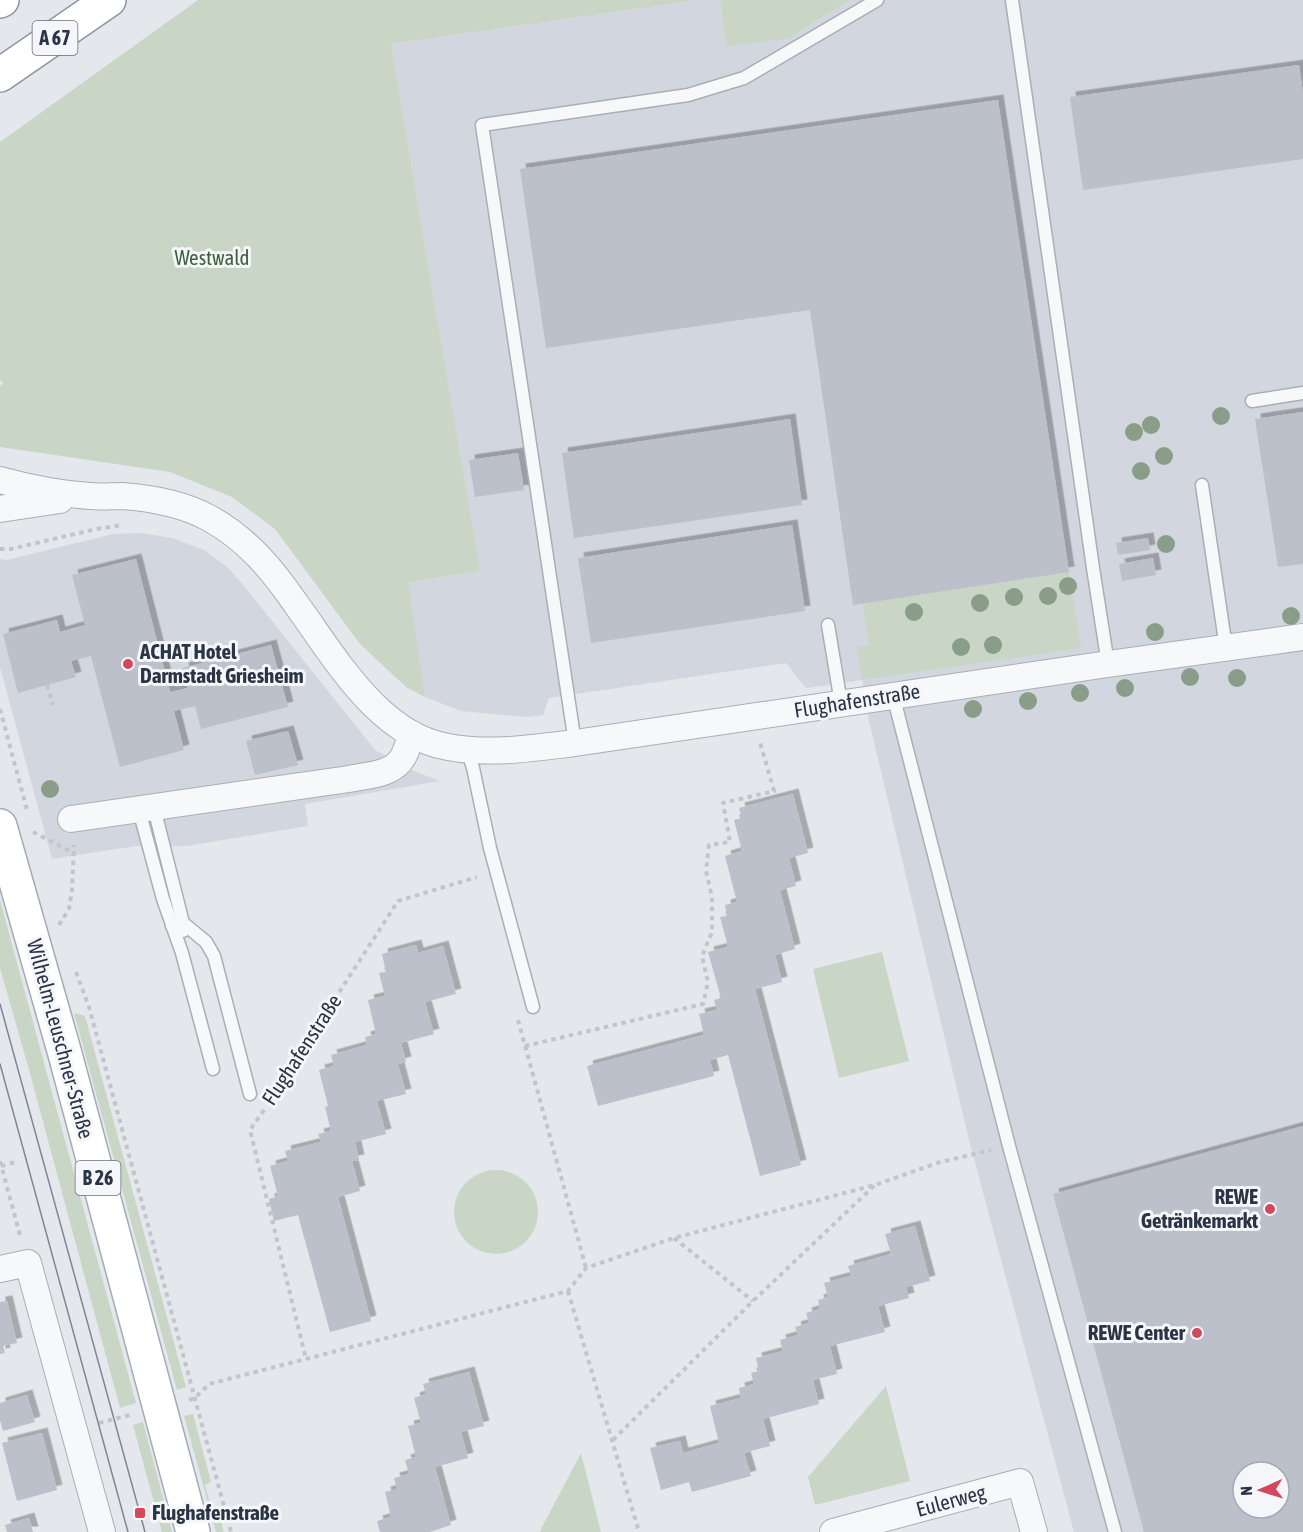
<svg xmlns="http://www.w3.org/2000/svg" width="1303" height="1532" font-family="'Asap Condensed',sans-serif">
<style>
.built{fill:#d2d6de;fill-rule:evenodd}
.green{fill:#c9d6c5}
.building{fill:#bbc0ca;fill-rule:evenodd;filter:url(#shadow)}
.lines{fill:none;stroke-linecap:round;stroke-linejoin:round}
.lane-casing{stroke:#a9aeb7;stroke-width:15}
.street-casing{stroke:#a9aeb7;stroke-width:28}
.primary-casing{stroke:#a3abb8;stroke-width:36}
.highway-casing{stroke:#8b94a3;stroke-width:36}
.path{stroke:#c2c5cb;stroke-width:4;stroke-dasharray:4.5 4.5;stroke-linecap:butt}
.lane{stroke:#f7f8fa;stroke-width:12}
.street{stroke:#f7f8fa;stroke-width:26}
.primary{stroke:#fff;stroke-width:33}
.highway{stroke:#fff;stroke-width:33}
.tram{stroke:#7d8696;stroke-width:1.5}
.tree{fill:#899d89}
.poi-dot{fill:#d1495b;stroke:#f4f6f9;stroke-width:2}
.labels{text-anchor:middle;stroke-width:6;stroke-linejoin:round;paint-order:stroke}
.shield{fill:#f4f6f9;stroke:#676e7b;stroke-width:1.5}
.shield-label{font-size:20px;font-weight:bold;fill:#2b3445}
.park-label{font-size:21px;fill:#3f6138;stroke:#f4f6f9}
.poi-label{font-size:21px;font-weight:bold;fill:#2b3445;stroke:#f4f6f9;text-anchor:start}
.street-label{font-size:21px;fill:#2b3445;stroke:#f4f6f9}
</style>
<defs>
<filter id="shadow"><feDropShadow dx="5.5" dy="-5.5" stdDeviation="0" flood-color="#0004"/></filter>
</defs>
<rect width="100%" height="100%" fill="#e4e7ec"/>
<g class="built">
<path d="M698,0h22l6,45 62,-6 62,-39h453v1532h-229l-105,-392 -100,-419 -7,-41 -56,8 -20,-25 -237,35 -6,17 -15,2 -67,-6 -36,-14 -18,-115 73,-11 -89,-527zM1243,1472h36v36h-36z"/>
<polygon points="141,533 172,538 204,550 227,567 245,587 375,750 406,768 440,781 305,804 308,826 186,846 136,846 52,859 0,667 0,559 7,560 113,534"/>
</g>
<g class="green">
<polygon points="198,0 698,0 391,44 480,571 408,582 425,697 406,687 360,644 275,529 232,497 170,472 0,447 0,386 3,383 0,380 0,142"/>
<polygon points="720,0 850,0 788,39 726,46"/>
<polygon points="1069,572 1081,648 862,680 857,647 869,645 862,603"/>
<polygon points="0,900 136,1403 120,1408 28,1066 0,968"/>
<polygon points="882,952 909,1061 839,1078 813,969"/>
<polygon points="74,1013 85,1016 186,1387 177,1390"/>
<circle cx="496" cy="1212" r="42"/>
<polygon points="886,1386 910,1481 815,1505 808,1477"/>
<polygon points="193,1414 211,1482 205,1485 215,1521 220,1519 224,1532 216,1532 184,1416"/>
<polygon points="143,1422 172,1532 162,1532 133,1425"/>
<polygon points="581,1453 601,1532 540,1532 541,1529"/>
</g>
<g class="building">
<polygon points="1299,65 1303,94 1303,159 1083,190 1070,97"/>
<polygon points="998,100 1069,572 853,605 810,310 546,348 520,169"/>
<polygon points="1303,412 1303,564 1278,567 1255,419"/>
<polygon points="790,419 802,505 574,538 562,453"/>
<polygon points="518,453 524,490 475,497 469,460"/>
<polygon points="792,525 805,611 591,643 578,558"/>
<polygon points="1148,538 1150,550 1118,555 1116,543"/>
<polygon points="1153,558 1156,575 1122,581 1119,564"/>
<polygon points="136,559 170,692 188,688 183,668 271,645 288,707 201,729 195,706 174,711 184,750 120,767 91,656 71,661 76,677 18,693 3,634 57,620 60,632 85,625 72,575"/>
<polygon points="288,731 298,765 255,775 246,741"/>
<polygon points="793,794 808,853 789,858 796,886 780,890 795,949 775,955 782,982 755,989 801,1165 760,1176 728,1055 710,1060 714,1076 598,1106 587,1066 704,1035 699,1014 717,1010 714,1000 721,998 708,952 728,947 720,917 727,916 725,905 737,902 725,856 742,851 734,820 742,818 739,808"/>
<polygon points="416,945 418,953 443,946 456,994 425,1002 434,1034 401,1043 406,1062 398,1064 406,1094 377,1101 386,1134 355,1142 359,1160 352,1161 360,1191 338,1197 371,1321 330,1332 298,1215 274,1221 269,1199 278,1196 270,1166 288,1161 285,1151 321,1142 318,1134 331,1131 325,1107 328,1106 319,1070 334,1066 331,1055 367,1045 365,1037 376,1034 368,1000 385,996 379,973 386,972 382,954"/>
<path d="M1303,1126v406h-159l-91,-338zM1243,1472h36v36h-36z"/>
<polygon points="915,1226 930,1281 906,1287 909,1298 878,1306 885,1332 830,1346 837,1374 813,1380 819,1404 763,1419 770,1446 744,1453 751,1476 692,1492 689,1482 661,1490 650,1448 680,1441 683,1453 719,1443 710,1406 741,1398 739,1388 754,1384 751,1373 759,1371 756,1358 783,1351 780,1340 798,1335 795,1327 809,1323 806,1313 820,1309 818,1300 828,1297 824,1283 851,1276 848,1266 891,1254 885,1234"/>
<polygon points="7,1301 17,1343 3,1346 5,1353 0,1354 0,1302"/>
<polygon points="469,1372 484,1426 461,1432 468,1458 435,1467 451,1525 430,1532 380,1532 377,1521 391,1517 385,1492 397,1489 394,1478 409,1474 405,1460 416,1457 408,1426 421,1423 414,1398 426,1394 423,1384"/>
<polygon points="27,1395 35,1422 3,1431 0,1420 0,1403"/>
<polygon points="42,1433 57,1490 17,1501 2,1443"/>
<polygon points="29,1518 33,1532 7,1532 5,1525"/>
</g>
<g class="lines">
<defs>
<g id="lane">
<polyline points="1012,0 1093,568 1108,664"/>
<polyline points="1252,401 1303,393"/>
<polyline points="1202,485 1226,648"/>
<polyline points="828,625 841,703"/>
<polyline points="893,695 1009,1146 1115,1532"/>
<polyline points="575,743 482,125 688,95 744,78 877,0"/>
<polyline points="467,749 473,768 490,848 533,1007"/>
<polyline points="154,808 183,923 183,931"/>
<polyline points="139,810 163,899 182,953 213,1069"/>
<polyline points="172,926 183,923 206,942 214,956 250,1094"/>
</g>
<g id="street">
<path d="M0,480c29,8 59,14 90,16 10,1 21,0 32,0 29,2 61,8 87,22 38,21 63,51 87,86 38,52 82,131 152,143 42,8 85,1 127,-4l533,-79 195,-27"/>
<polyline points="0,509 60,500"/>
<path d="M71,819l278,-40c18,-4 44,-4 54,-22 4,-7 6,-16 9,-23"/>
<polyline points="0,1269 28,1263 102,1532"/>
<polyline points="833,1532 1020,1482 1034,1532"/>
</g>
<polyline id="primary" points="0,826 65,1054 193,1532"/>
<g id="highway">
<polyline points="0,1 2,0"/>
<polyline points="0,75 109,0"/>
</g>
</defs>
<use href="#lane" class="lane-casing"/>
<use href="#street" class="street-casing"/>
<use href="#primary" class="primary-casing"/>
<use href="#highway" class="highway-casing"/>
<g class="path">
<polyline points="0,549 11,549 96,529 123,525"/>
<polyline points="47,685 53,705"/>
<polyline points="0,709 27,810"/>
<polyline points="33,832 74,853"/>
<polyline points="59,925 69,909 72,890 74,845"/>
<polyline points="76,972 89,1007 231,1532"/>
<polyline points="518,1020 586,1268"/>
<polyline points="525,1046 703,1004 708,982 702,956 712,932 712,897 706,871 709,845 730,842 723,803 774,791 760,742"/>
<polyline points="271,1098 398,901 477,877"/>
<polyline points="264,1110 250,1130 306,1359"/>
<polyline points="0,1161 21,1239"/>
<polyline points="1,1166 16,1162"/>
<polyline points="674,1238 753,1301"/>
<polyline points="568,1291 639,1532"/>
<polyline points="189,1400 195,1398 209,1384 568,1291 586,1268 674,1238 875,1185 937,1163 991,1150"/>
<polyline points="99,1423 130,1415"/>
<polyline points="613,1440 753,1301 875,1185"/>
</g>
<use href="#lane" class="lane"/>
<use href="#street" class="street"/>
<use href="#primary" class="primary"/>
<use href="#highway" class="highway"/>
<g class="tram">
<polyline points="0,1004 145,1532"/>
<polyline points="0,1064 128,1532"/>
</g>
</g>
<g class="tree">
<circle cx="1221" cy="416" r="9"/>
<circle cx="1151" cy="425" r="9"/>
<circle cx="1134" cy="432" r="9"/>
<circle cx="1164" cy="456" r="9"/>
<circle cx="1141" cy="471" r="9"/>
<circle cx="1166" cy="544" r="9"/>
<circle cx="1068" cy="586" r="9"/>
<circle cx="1048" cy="596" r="9"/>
<circle cx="1014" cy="597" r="9"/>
<circle cx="980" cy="603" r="9"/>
<circle cx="914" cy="612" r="9"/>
<circle cx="1291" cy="616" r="9"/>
<circle cx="1155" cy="632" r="9"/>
<circle cx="993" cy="645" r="9"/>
<circle cx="961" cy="647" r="9"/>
<circle cx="1190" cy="677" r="9"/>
<circle cx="1237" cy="678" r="9"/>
<circle cx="1125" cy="688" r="9"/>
<circle cx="1080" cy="693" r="9"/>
<circle cx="1028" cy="701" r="9"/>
<circle cx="973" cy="709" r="9"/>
<circle cx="50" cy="789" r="9"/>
</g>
<g class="poi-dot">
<circle cx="128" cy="664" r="6"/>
<circle cx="1270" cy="1209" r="6"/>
<circle cx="1197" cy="1333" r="6"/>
<rect x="134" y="1507" width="12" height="12" rx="3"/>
</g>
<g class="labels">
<g class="shield">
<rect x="32.5" y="21" width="45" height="34" rx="4.5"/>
<rect x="75.5" y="1161" width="45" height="34" rx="4.5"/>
</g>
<g class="shield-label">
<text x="55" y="45">A 67</text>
<text x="98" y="1185">B 26</text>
</g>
<g class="park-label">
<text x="212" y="265">Westwald</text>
</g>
<g class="poi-label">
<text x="140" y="659">ACHAT Hotel<tspan x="140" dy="24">Darmstadt Griesheim</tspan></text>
<text x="1258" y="1204" text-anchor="end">REWE<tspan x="1258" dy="24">Getränkemarkt</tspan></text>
<text x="1185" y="1340" text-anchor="end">REWE Center</text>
<text x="152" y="1520">Flughafenstraße</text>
</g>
<g class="street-label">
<text transform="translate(857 701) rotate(-9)" y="7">Flughafenstraße</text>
<text transform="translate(60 1039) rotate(75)" y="7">Wilhelm-Leuschner-Straße</text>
<text transform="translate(302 1050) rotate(-57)" y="7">Flughafenstraße</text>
<text transform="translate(951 1501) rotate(-15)" y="7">Eulerweg</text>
</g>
</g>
<g transform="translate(1261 1490) rotate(267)"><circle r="28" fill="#f4f6f9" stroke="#a4a8b1" stroke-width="1.5"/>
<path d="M0-4.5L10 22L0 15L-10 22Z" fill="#d1495b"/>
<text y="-9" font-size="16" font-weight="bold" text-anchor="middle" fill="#2b3445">N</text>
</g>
</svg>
